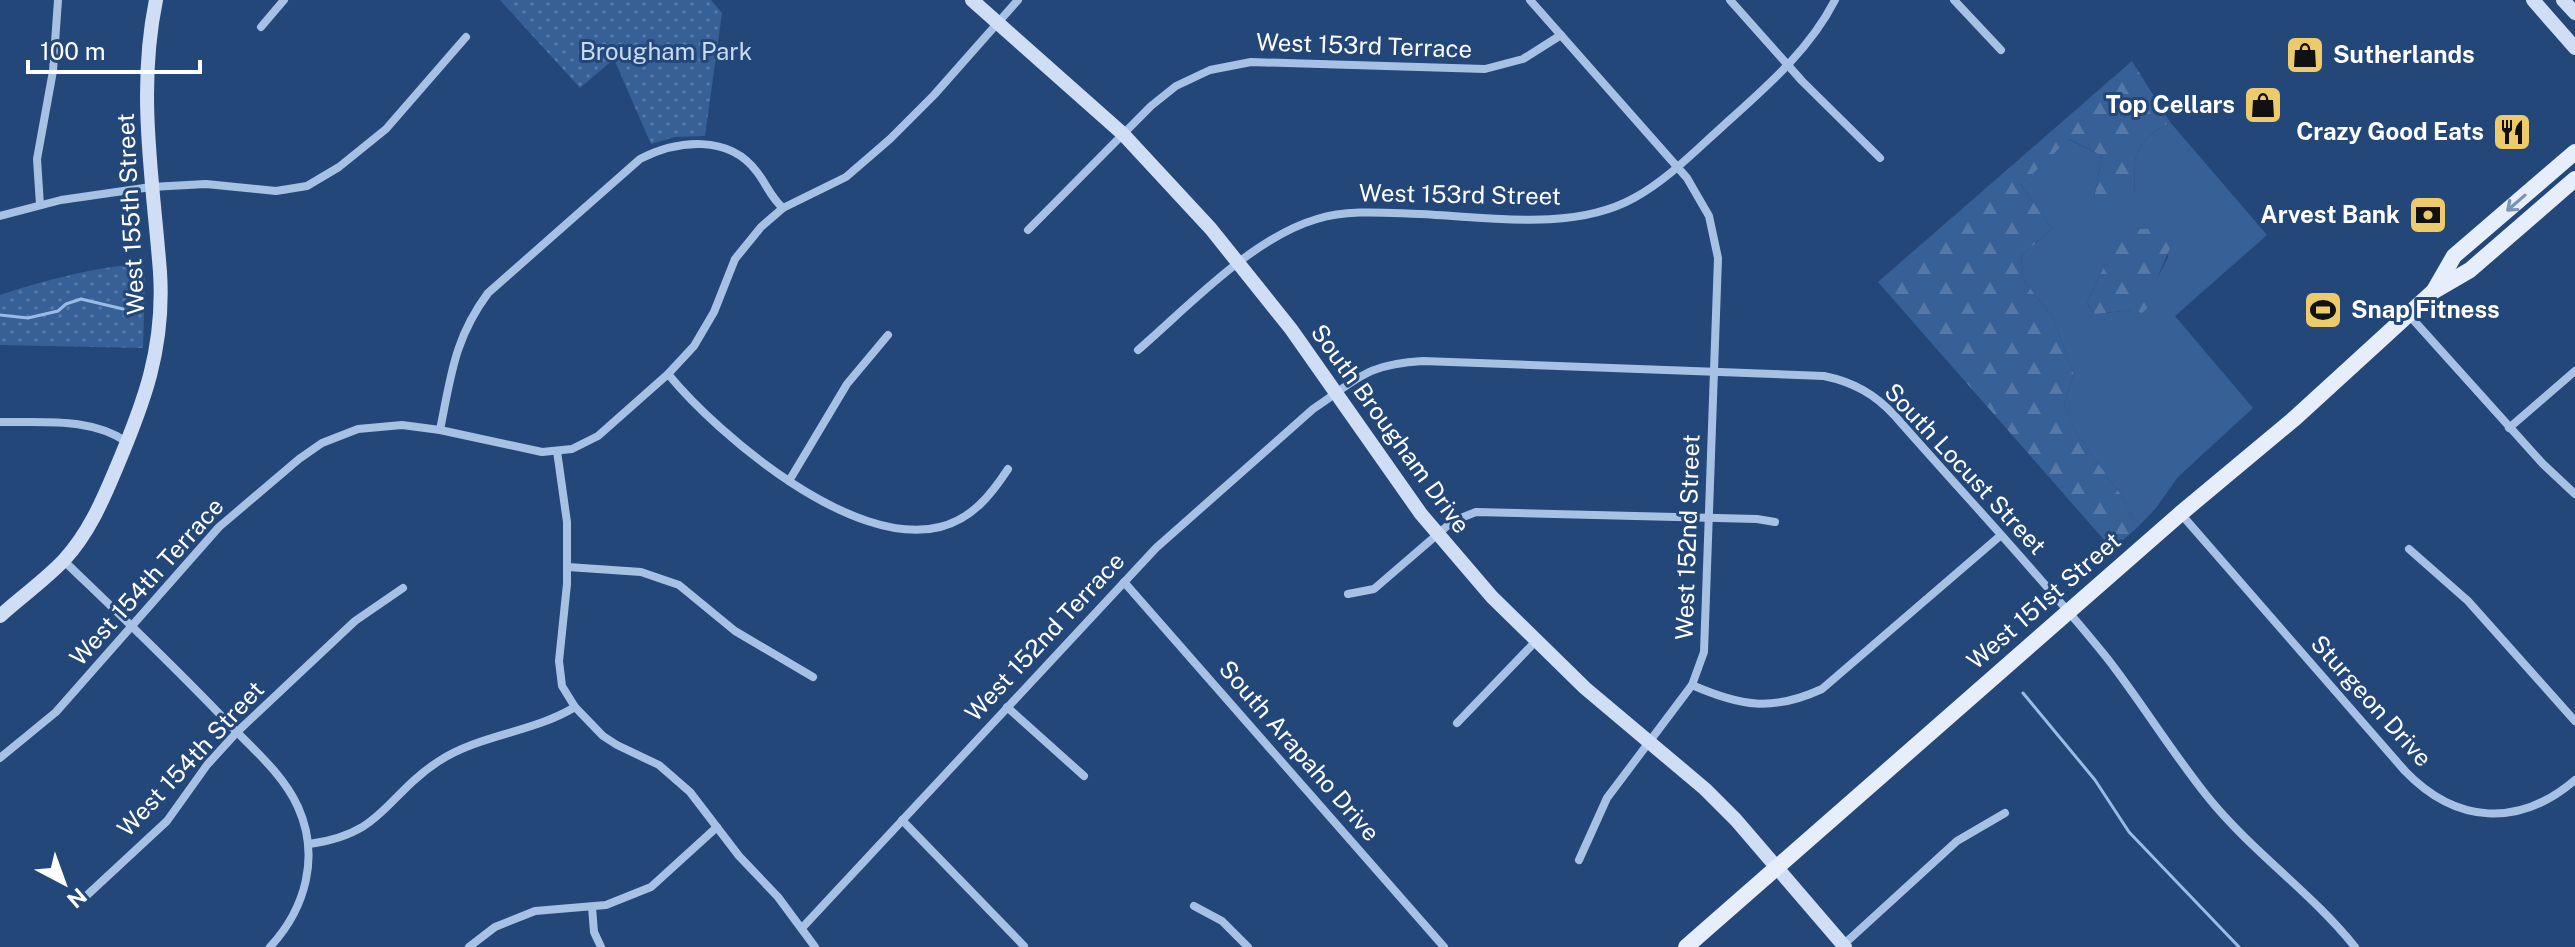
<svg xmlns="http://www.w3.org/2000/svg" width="2575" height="947" font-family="'Public Sans',sans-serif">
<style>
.grass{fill:#376097;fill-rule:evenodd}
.forest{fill:url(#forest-firs)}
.park{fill:url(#park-dots)}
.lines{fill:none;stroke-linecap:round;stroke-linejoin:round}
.stream{stroke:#9abbe5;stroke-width:3}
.street{stroke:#a6c1e4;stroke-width:8}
.secondary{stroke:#cfdef4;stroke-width:14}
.primary{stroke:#e6eefc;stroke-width:16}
.oneway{stroke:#7b92b4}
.labels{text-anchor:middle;stroke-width:6;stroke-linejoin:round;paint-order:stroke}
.street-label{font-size:24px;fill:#fff;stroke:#244779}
.park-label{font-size:24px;fill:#c9dbf3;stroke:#244779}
.poi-label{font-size:24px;font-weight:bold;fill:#fff;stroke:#244779;text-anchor:end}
</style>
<defs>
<pattern id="forest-firs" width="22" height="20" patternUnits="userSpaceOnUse" patternTransform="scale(2)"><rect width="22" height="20" fill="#376097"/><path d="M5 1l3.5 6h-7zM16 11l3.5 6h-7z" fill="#5578a7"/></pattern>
<pattern id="park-dots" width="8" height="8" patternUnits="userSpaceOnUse" patternTransform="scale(2)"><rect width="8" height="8" fill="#376097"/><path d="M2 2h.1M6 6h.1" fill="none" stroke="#5578a7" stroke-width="1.8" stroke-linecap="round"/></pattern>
</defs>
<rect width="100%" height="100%" fill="#244779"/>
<path class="grass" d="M2170,122l97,113 -92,81 78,92 -75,69 -22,31 -19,20 -16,-33 -44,-61 -13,-30 10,-29 -21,-57 -30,-39 -2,-23 31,-27 -31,-44 47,-46 34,17 -8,43 41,-4c-2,-41 -2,-51 35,-73zM2164,222l4,35 -11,22 -25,31 -37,4 -9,-11 20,-40 7,-35 33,1z"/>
<g class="forest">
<path d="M2132,61l38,61c-37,22 -37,32 -35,73l-30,10 -11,-6 8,-43 -33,-17 -48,46 31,44 -31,27 2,23 30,39 21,57 -10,29 13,30 44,61 16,33 -25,21 -234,-267z"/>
<polygon points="2164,221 2175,236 2157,279 2159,297 2142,313 2132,310 2095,314 2086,303 2106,263 2105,237 2113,227 2146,229"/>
</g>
<g class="park">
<polygon points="500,0 711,0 722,13 705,136 675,137 651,144 614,59 580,88"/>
<path d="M143,263l2,19 -2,66 -143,-3v-50c47,-16 94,-27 143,-32z"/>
</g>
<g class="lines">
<g class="stream">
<polyline points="0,315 28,318 58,311 66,304 81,299 123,309"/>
<polyline points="2023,693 2095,780 2129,832 2239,947"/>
</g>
<g class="street">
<polyline points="1530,0 1687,178 1709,216 1718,258 1704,652 1692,685 1607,798 1579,860"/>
<polyline points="1730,0 1802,81 1880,158"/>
<polyline points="1954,0 2001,50"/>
<polyline points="261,27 284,0"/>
<polyline points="40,205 37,159 53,71 58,0"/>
<polyline points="0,216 61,200 151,187 206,184 276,191 307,186 339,167 386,129 466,37"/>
<polyline points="1028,230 1151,106 1176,86 1210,70 1251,62 1485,69 1523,59 1561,35"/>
<polyline points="2408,314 2543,464 2575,494"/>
<path d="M1138,350c51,-44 114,-112 179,-131 33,-10 69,-6 103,-5 67,3 153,18 214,-16 33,-18 61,-47 89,-72 42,-38 86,-75 112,-126"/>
<path d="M668,374c52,63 185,175 272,153 32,-8 51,-32 68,-58"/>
<path d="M0,422c43,1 90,-5 127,20"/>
<polyline points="2509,428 2575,371"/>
<path d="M440,430c11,-54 14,-91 48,-137l152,-134c37,-19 89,-25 117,13 10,13 14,26 26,36"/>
<polyline points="557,451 567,522 567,584 559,661 562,686 575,707 603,736 617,745 659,765 690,792 739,856 778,897 815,947"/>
<polyline points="789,481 847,384 888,335"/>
<path d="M2181,514l224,257c51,53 114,57 170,9"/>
<polyline points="2409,549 2468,601 2575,721"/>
<path d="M63,560c56,54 112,107 165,163 25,26 55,51 70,84 22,49 8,101 -28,140"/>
<polyline points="568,567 641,572 679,585 735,631 813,677"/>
<polyline points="1124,582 1444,947"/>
<polyline points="1348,594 1374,589 1453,521 1476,512 1757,519 1775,522"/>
<path d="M1692,685c48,21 80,27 130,4l178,-153"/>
<polyline points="1007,707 1084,776"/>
<polyline points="1457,723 1536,641"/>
<polyline points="0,758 56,712 219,527 299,459 322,443 358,429 402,425 440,430 542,452 572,449 598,436 668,374 694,346 714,312 735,259 761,227 783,208 846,177 890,139 934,95 1018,0"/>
<polyline points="902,820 1024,946"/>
<path d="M309,844c75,-10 75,-47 130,-83 42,-27 93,-28 136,-54"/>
<polyline points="84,898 167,821 207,765 237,732 355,621 403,588"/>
<polyline points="1194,906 1222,921 1248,947"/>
<polyline points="592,907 594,932 601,947"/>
<path d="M802,928l354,-380 157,-139c44,-29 52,-45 110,-48l401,15c29,6 51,18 71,40 71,81 145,159 212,242 35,45 64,93 100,138 44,55 104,96 148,151"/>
<polyline points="1842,946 1957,841 2005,813"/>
<polyline points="469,947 495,927 535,911 606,905 651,887 717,827"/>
</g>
<g class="secondary">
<polyline points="972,0 1123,134 1211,229 1291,329 1421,514 1492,597 1585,688 1705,789 1736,820 1845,947"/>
<polyline points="2533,0 2575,48"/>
<polyline points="2563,0 2575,13"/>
<path d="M0,616c21,-19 45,-36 64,-56 24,-26 38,-58 51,-89 29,-68 50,-123 45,-199 -7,-91 -23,-181 -4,-272"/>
</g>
<g class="primary">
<polyline points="2435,289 2454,256 2575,152"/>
<polyline points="1686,947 2180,514 2295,418 2434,291 2470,270 2575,179"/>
</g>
</g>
<defs><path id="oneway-shaft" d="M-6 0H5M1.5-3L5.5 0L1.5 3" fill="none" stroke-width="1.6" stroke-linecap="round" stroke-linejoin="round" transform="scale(2)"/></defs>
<use class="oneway" href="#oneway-shaft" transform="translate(2516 203) rotate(139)"/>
<defs>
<symbol id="shop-square" viewBox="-11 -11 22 22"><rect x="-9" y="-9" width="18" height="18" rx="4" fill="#eecb6a" stroke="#244779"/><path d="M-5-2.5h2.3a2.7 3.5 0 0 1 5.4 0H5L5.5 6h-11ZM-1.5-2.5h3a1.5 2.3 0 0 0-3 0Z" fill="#111"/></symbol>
<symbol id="restaurant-square" viewBox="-11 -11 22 22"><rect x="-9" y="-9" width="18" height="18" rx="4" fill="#eecb6a" stroke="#244779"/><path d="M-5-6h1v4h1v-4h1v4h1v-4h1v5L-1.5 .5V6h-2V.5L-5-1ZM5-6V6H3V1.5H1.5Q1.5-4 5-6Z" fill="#111"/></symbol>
<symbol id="bank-square" viewBox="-11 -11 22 22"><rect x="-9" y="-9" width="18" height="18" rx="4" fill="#eecb6a" stroke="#244779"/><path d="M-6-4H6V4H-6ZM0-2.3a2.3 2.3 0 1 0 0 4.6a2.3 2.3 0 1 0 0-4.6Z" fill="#111"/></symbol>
<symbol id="stadium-square" viewBox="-11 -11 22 22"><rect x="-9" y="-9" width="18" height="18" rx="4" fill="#eecb6a" stroke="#244779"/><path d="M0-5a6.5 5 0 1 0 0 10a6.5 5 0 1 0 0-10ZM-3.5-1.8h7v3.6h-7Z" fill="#111"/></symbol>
</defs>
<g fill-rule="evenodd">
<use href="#shop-square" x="2283" y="33" width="44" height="44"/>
<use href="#shop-square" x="2241" y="83" width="44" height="44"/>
<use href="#restaurant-square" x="2490" y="110" width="44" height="44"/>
<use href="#bank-square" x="2406" y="193" width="44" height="44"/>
<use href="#stadium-square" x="2301" y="288" width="44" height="44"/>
</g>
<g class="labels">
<g class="street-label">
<text transform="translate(1364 46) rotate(2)" y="8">West 153rd Terrace</text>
<text transform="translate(1460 195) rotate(1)" y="8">West 153rd Street</text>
<text transform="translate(131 214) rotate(-93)" y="8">West 155th Street</text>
<text transform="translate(1390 429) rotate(54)" y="8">South Brougham Drive</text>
<text transform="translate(1965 469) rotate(47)" y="8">South Locust Street</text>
<text transform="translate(1688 537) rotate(-88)" y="8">West 152nd Street</text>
<text transform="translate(147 582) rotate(-48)" y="8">West 154th Terrace</text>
<text transform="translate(2044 601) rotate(-41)" y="8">West 151st Street</text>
<text transform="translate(1045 637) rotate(-47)" y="8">West 152nd Terrace</text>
<text transform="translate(2371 701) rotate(48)" y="8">Sturgeon Drive</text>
<text transform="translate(1299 751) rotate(49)" y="8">South Arapaho Drive</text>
<text transform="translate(191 759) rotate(-47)" y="8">West 154th Street</text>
</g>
<g class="park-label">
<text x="666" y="60">Brougham Park</text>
</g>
<g class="poi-label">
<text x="2333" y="63" text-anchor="start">Sutherlands</text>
<text x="2235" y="113">Top Cellars</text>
<text x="2484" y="140">Crazy Good Eats</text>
<text x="2400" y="223">Arvest Bank</text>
<text x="2351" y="318" text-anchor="start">Snap Fitness</text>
</g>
</g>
<g transform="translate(64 883) rotate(139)" stroke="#244779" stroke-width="6" paint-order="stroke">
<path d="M0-6L14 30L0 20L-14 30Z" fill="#ffffff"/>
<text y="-12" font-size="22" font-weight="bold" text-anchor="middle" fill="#ffffff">N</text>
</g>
<path d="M28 60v12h172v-12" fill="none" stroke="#ffffff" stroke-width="4"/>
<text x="40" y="60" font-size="24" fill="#ffffff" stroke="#244779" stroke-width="6" paint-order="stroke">100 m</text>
</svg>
